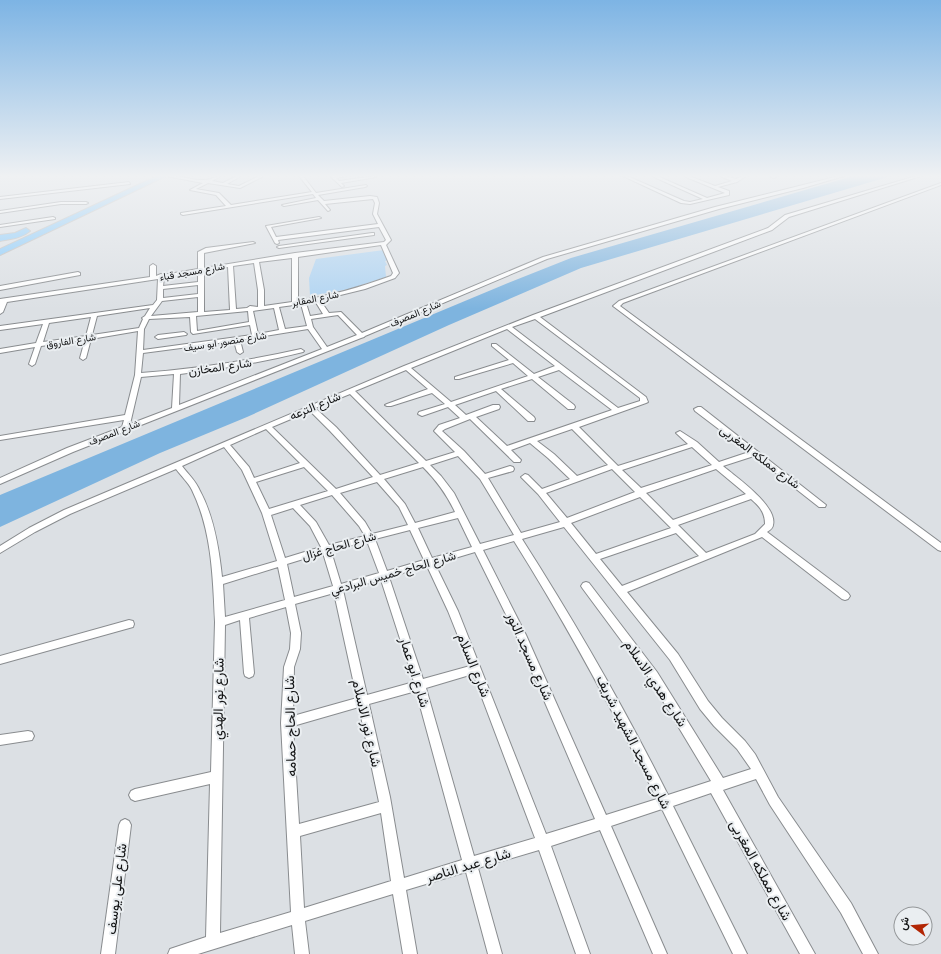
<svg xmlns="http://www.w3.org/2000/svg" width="941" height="954" font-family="'Noto Serif',Vazirmatn,serif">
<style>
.green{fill:#b0d4f2}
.water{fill:#7eb4df}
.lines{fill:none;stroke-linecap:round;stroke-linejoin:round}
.minor-casing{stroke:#898c8f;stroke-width:2}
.trunk-casing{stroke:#bdbdbd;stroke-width:2}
.minor{fill:#fff;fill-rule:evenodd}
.trunk{fill:#86cafc;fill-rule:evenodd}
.labels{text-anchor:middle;stroke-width:4;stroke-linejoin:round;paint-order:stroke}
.far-street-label{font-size:10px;fill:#131415;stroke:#eaeef1}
.street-label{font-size:12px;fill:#131415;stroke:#eaeef1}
.near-street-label{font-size:14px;fill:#131415;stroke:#eaeef1}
</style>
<rect width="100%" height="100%" fill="#dce0e4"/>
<polygon class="green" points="384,250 389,260 385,261 387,265 385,266 386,277 349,289 310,296 309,278 316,259"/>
<polygon class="water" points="853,176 891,176 581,268 449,325 247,417 160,453 0,527 0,495 508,283 571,258"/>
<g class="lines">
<defs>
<g id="minor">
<path d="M166,176c13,-2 26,5 39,4 6,0 10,-4 16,-4l-9,5 11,2 14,-7h4l-14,8 12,2 20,-10h4l-1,1 -22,11 -32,-5 -12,6 23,4 12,12 81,-13 -13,-16h4l13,17 50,-8 1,1 -2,1 -47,8 6,6 46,-5 7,1 2,6 -2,11 14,26 -5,5 13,28 -4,5 -30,11 -45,11 9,13 12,-1 21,21 181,-76 172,-50 124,-31h5l-41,12 -84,21 -172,50 -182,77 -1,1 -3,1 -288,114 -73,32v-6l67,-30 55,-21 2,-7 -124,20v-4l125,-21 10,-40 3,-44 -47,8 -5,19 -3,2 -3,-2 5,-18 -44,6 -6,18 -3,2 -3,-2 6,-17 -35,6v-4l36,-6 7,-19 -43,6v-4l153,-21 4,-5 1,-21 -151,23 -4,10 -3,2v-15l150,-22v-11l3,-2 3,2v10l5,-2 2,1 35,-6v-17l8,-4 47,-6 2,1 -51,10v15l91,-15 89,-11 2,-2 -7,-13 -101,13 1,3 -2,1 -2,-1 -9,-17 53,-9 2,1 -50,9 5,10 102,-13 -5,-10 2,-11 -2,-4 -48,5 5,6 -2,1 -10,-11 -34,6 -2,-1 34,-7 -3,-4 -130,21 -2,-1v-1l45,-7 -10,-11 -26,-5 13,-7zM381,245l12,28 -2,3c-30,11 -61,20 -93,25v-44zM292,258v44l-28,4v-16l-5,-28zM254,263l4,27v17l-8,-1 -3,2 -11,1 -3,-43zM228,267l2,43 -26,2v-41zM198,272v10l-35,4 1,-8zM198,285v9l-35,4v-9zM198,297v15l-47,4 11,-15zM315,301l8,13 -13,2 -4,-13zM301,304l6,22 -22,3 -6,-22zM150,308l-5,8 -3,2 1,1 -4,9 -47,7 5,-19zM274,308l5,22 -21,4 -5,-23zM248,311l1,11 -52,9 -1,-15zM338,315l19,20 -30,12 -14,-20 -2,-8zM91,317l-5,19 -43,6 6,-19zM190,317l1,15 2,2 57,-9 2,10 -109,15 1,-21 5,-10zM308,329l14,20 -143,56 1,-31c42,-5 83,-12 123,-22l1,-1 -3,-2c-53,12 -106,20 -160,24l2,-20 91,-12 3,11 3,2 3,-2 -3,-12zM174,374l-2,34 -42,16 11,-47z"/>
<polygon points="330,176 347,176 336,178 339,181 374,176 376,177 341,183 344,186 342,187"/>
<polygon points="623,176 627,176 684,201 690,202 703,199 654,177 653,176 657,176 707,198 725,193 686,177 685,176 689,176 715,186 732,181 722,177 721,176 725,176 736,179 742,176 746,176 737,182 718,187 729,191 729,195 690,204 681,203"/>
<polygon points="769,176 774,176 776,177 774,178"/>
<path d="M916,176h5l-132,41 -17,13 -232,87 106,80 2,5 -2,1 -67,24 39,39 70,-22 -12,-11 4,-2 17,11 22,20 30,-10 -54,-41 -1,-2 4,-2h3l125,98 -1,2h-6l-65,-51 -31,10c13,11 55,40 50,59 0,3 -3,5 -6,7l81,61 2,3 -2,3 -3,1 -3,-1 -80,-62 -135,55 51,62 30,47 14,17 23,23 10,13 23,43 73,106 27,51h-15l-22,-41 -71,-108 -14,-26 -33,11 92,164h-15l-89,-161 -38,13 74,148h-14l-71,-145 -51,17 56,128h-14l-53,-124 -49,16 39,108h-14l-37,-104 -61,18 24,86h-14l-22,-82 -60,18 11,64h-14l-10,-60 -88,27 4,33h-14l-3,-29 -94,29h-30l2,-5 36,-12 4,-153 -75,17 -4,-2 -2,-4 2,-4 4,-2 76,-17 4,-150c-2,-44 -3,-91 -23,-132 -4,-8 -11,-14 -16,-21l-106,45 -35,18 -35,21v-7l29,-18 35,-18 340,-144 129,-51 235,-87 17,-13zM535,319l105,79v3l-22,7 -106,-81zM507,329l48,37 -21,8 -38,-30h-4v2l17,14 -54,17v2h4l54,-16 15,13 -77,26 -40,-34zM406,370l22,19 -41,15 -2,1 2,1h4l41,-13 13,11 -26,8 -1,2 4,2 26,-9 12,11 -21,7 -5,6 21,21 -29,9 -71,-70zM559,370l53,40 -105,36 -31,-29 23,-8 1,-2 -1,-2h-6l-27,10 -11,-10 41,-14 32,30h6l1,-2 -1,-2 -33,-28 31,-10 36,30h6l1,-2 -1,-2 -36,-28zM350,394l69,69 -39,12 -44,-48 -21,-19zM310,411l20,20 43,46 -37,12 -64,-62zM470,419l44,43h6l1,-2 -10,-10 19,-7 18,15 22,21 -28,10 -14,-14 -3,-1 -4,3 17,17 22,28 -39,11 -33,-55 25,-7 1,-2 -1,-2 -3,-1 -25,8 -21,-23 -22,-20 3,-2zM266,429l34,34 -46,15 -5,-11 -19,-22zM572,429l36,36 -31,11 -23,-22 -17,-13zM224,447l18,23 20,43 15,48 -55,16c-3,-29 -8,-60 -22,-86 -4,-10 -12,-17 -18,-25zM692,447l20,18 -71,23 -19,-18zM458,456l22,23 34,56 -34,9 -26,-51 -13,-17 -11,-11zM304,467l24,24 -59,18 -13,-27zM423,467c14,14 24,28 32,45l-40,11 -10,-19 -21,-25zM612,469l23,23 -68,26 -21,-25zM716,469l30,25 -73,26 -27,-27zM377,482l22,25 9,18 -36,9 -7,-12 -25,-29zM332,495l27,31 6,10 -36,9 -13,-23 -16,-17zM640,497l31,31 -75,26 -25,-31zM751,499c8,7 14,13 14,25l-10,10 -49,19 -28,-28zM293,508l17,18 11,21 -36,11 -14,-43zM458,518l14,29 -40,11 -14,-30zM564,527l106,133 30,49 14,17 23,23 14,20 -28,9 -66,-106 -68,-89 -3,-1 -3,1 -2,3 2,3 66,89 62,103 -43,14c-44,-88 -93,-173 -146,-256zM410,530l14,30 -37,11 -12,-32zM676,533l23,23 -77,30 -22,-27zM367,541l12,32 -38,11 -10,-33zM514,541c53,84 99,170 143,258l-51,16 -80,-180 -43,-85zM475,552l41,83 79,184 -49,15 -88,-223 -23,-47zM323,553l10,33 -39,11 -7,-33zM427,566l21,45 22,55 -47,13 -34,-102zM278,567l7,33 -60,17 -2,-33zM381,580l33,102 -47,13 -24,-105zM334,593l23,105 -64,18 1,-49 6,-18 1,-16 -6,-29zM286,607l5,26 -1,16 -6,18 -3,56 10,189 -71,21 5,-308 15,-5 4,53 1,3 4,2 4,-2 1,-3 -5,-55zM473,674l62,164 -61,18 -48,-168zM416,691l46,169 -58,18 -14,-81 -21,-93zM359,707l20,95 -80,22 -6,-98zM381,813l10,68 -87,27 -4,-72z"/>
<polygon points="129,182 130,184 0,199 0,197"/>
<polygon points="941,183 941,185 623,303 620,306 941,543 941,551 938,550 613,306 619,301"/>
<polygon points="61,202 86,202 88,203 86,204 61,204 0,213 0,211"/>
<polygon points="53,217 55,218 55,219 0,227 0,225"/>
<polygon points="372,233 374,233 374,235 279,248 277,247 279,246"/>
<polygon points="78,272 80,273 80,275 0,290 0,286"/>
<polygon points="184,332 187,334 186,335 158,339 155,337 158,335"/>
<polygon points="129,620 133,621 134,624 133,627 0,664 0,656"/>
<polygon points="28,731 32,732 34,736 32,740 0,745 0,735"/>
<polygon points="125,819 129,821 131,825 115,954 101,954 119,825 121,821"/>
</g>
<g id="trunk">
<polygon points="157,176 166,176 0,255 0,249"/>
<path d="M26,228l4,3c-8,7 -20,8 -30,10v-6l15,-2z"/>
</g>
</defs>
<use href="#minor" class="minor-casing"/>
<use href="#trunk" class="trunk-casing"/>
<use href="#minor" class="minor"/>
<use href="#trunk" class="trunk"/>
</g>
<linearGradient id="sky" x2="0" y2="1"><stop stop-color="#7db4e4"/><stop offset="0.57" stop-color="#eff1f3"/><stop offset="1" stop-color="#eff1f3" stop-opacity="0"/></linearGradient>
<rect width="941" height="309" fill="url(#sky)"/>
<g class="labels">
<g class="far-street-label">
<text transform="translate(192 271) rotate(-10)" y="4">شارع مسجد قباء</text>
<text transform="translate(315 298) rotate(-11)" y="4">شارع المقابر</text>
<text transform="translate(415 313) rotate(-23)" y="4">شارع المصرف</text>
<text transform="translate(71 340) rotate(-9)" y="4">شارع الفاروق</text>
<text transform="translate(225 341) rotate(-9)" y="4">شارع منصور ابو سيف</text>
<text transform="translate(114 432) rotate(-21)" y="4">شارع المصرف</text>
</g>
<g class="street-label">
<text transform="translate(220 367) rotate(-8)" y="4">شارع المخازن</text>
<text transform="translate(315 406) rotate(-23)" y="4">شارع الترعه</text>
<text transform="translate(760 457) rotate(37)" y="4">شارع مملكه المغربى</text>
<text transform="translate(339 546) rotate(-16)" y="4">شارع الحاج غزال</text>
<text transform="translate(393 573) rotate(-16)" y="4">شارع الحاج خميس البرادعي</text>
</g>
<g class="near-street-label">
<text transform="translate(530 656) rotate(66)" y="5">شارع مسجد النور</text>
<text transform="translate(474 665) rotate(68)" y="5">شارع السلام</text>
<text transform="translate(415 672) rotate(73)" y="5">شارع ابو عمار</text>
<text transform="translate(656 683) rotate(56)" y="5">شارع هدي الاسلام</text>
<text transform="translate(218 699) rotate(-89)" y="5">شارع نور الهدي</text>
<text transform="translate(367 723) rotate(77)" y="5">شارع نور الاسلام</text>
<text transform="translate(290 726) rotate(-91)" y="5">شارع الحاج حمامه</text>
<text transform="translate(634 742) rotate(63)" y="5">شارع مسجد الشهيد شريف</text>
<text transform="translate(468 865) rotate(-17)" y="5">شارع عبد الناصر</text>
<text transform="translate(761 870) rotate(61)" y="5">شارع مملكه المغربى</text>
<text transform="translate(116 889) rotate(-83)" y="5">شارع على يوسف</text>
</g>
</g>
<g transform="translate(913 926) rotate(286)"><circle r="19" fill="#eaeef1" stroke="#949799"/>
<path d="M0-3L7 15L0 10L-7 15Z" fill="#b22605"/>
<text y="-6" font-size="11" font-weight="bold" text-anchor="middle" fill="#131415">ش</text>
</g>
</svg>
